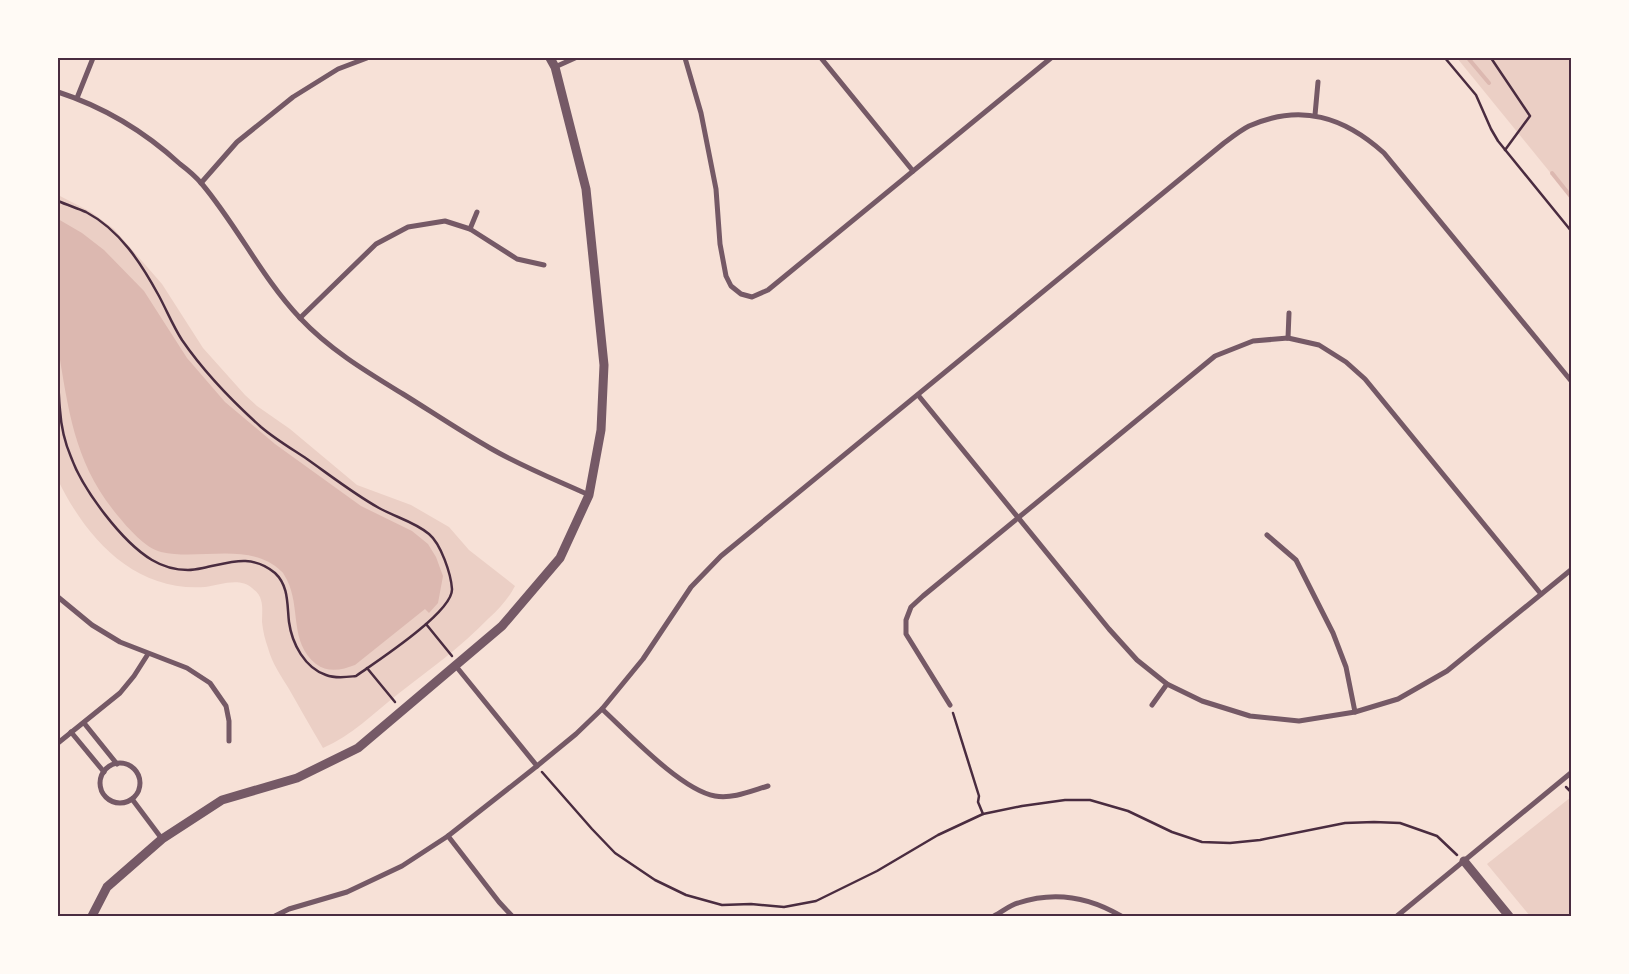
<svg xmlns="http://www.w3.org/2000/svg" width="1629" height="974" font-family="'Archivo Narrow',sans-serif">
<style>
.green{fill:#ebcfc5}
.water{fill:#dcb8b0}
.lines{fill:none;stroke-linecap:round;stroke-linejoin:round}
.stream{stroke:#dcb8b0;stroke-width:4}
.path{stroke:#4a2c40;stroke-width:2.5}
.minor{stroke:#755966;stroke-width:5}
.tertiary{stroke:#755966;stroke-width:9}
.neatline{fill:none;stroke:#4a2c40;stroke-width:2}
</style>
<rect width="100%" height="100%" fill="#f7e1d7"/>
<g class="green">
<polygon points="1457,58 1571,58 1571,198"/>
<path d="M58,195l33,17 23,17 48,55 41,64 42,47 12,11 33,23 67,56 54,20 38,22 20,23 46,36c-6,12 -16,23 -26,32 -28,29 -60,52 -91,76 -24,19 -47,42 -75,54 -12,-20 -23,-40 -34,-59 -8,-13 -17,-26 -21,-41 -3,-8 -5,-17 -6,-26 0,-7 1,-16 -1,-22 -1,-5 -5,-9 -9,-12 -12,-11 -33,-3 -47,-1 -71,5 -119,-49 -147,-107z"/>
<polygon points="1571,797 1571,916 1530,916 1487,864"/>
</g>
<path class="water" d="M58,219l24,14 22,17 40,41 43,67 38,44 50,42 86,62 51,25 16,13 8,13 7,19 -5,27 -9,10 -4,-4 -70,56c-13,5 -27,8 -39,-1 -27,-22 -15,-56 -29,-84 -2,-3 -3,-7 -6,-9 -31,-30 -82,-10 -120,-19 -16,-4 -33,-24 -43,-36 -44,-53 -49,-104 -60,-168 -3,-12 0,-26 0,-38 0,-30 -1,-60 0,-91z"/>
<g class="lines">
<g class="stream">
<polyline points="1468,58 1489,83"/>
<polyline points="1552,173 1572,198"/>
</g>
<g class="path">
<polyline points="1445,58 1476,95 1491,129 1498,141 1572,232"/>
<polyline points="1491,58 1530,116 1505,150"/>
<path d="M58,201c9,4 19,7 28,11 34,18 55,51 73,84 8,15 14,30 23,44 22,32 50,61 79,87 14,12 31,22 46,32 24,17 47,35 72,49 16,9 36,14 50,26 12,10 22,40 23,55 1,23 -76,73 -96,87 -9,1 -20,3 -30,-1 -21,-7 -34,-31 -37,-53 -2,-17 0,-36 -14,-49 -24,-20 -46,-10 -72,-5 -5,1 -10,2 -15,2 -12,0 -26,-4 -36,-10 -30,-18 -69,-70 -81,-103 -6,-14 -10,-32 -11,-47 -1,-9 -1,-18 -2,-27"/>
<polyline points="426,624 452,656"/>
<polyline points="367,668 395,702"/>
<polyline points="953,713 979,796 978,802 983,814"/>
<polyline points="542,772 592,829 615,853 655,880 686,895 722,905 751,904 784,907 816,901 877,871 938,835 983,814 1022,806 1065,800 1090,800 1128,811 1172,832 1202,842 1230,843 1260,840 1345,823 1374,822 1400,823 1437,836 1457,855"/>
<polyline points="1566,787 1572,793"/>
</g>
<g class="minor">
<polyline points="685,58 701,113 716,189 720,244 726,276 731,286 741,294 752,297 768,290 1051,58"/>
<polyline points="821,58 913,171"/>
<polyline points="555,67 575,58"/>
<path d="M58,92c46,15 86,39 122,72 8,6 16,13 22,20 36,43 60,94 98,134 30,32 67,54 103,76 29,18 57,37 87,54 31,18 66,32 99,47"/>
<polyline points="77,98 93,58"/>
<polyline points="1315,115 1318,82"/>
<polyline points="201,183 237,142 293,97 338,69 367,58"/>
<polyline points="470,229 477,212"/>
<polyline points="300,318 376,244 408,227 445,221 470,229 517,259 544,265"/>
<polyline points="1288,338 1289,313"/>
<polyline points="918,395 1109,629 1137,660 1167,684 1202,701 1250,716 1299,721 1355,712 1398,699 1447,671 1572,569"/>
<polyline points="1267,535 1296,560 1333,633 1346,667 1355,712"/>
<polyline points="58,597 92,625 120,642 187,668 210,683 226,706 229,721 229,741"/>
<polyline points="455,665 537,766"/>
<polyline points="950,705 906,634 906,620 911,607 923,596 1215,356 1253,341 1288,338 1319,345 1346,362 1365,379 1541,594"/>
<polyline points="1152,705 1167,684"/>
<path d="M602,709c26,24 79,81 113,87 18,3 36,-5 53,-10"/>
<polyline points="84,723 117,764"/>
<polyline points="71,732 104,772"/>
<polyline points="58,743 120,693 134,676 148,654"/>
<circle cx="120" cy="783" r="20"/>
<polyline points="132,799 162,839"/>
<polyline points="448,836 499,902 512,916"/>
<path d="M275,916l14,-7 58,-17 55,-26 46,-30 89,-70 39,-32 26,-25 41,-50 48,-72 30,-31 503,-413c8,-6 17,-13 25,-17 52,-23 95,-9 135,27l188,229"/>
<path d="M994,916c8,-4 16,-11 24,-13 36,-12 71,-6 103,13"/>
<polyline points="1397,916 1572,772"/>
</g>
<g class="tertiary">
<polyline points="1464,861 1509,916"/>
<polyline points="92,916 107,887 162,839 222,800 297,778 358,748 502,626 560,558 589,495 601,430 604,365 586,189 555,67 550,58"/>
</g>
</g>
<rect width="1629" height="974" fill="none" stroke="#fffaf5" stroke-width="118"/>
<rect x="59" y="59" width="1511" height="856" class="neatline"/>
</svg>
